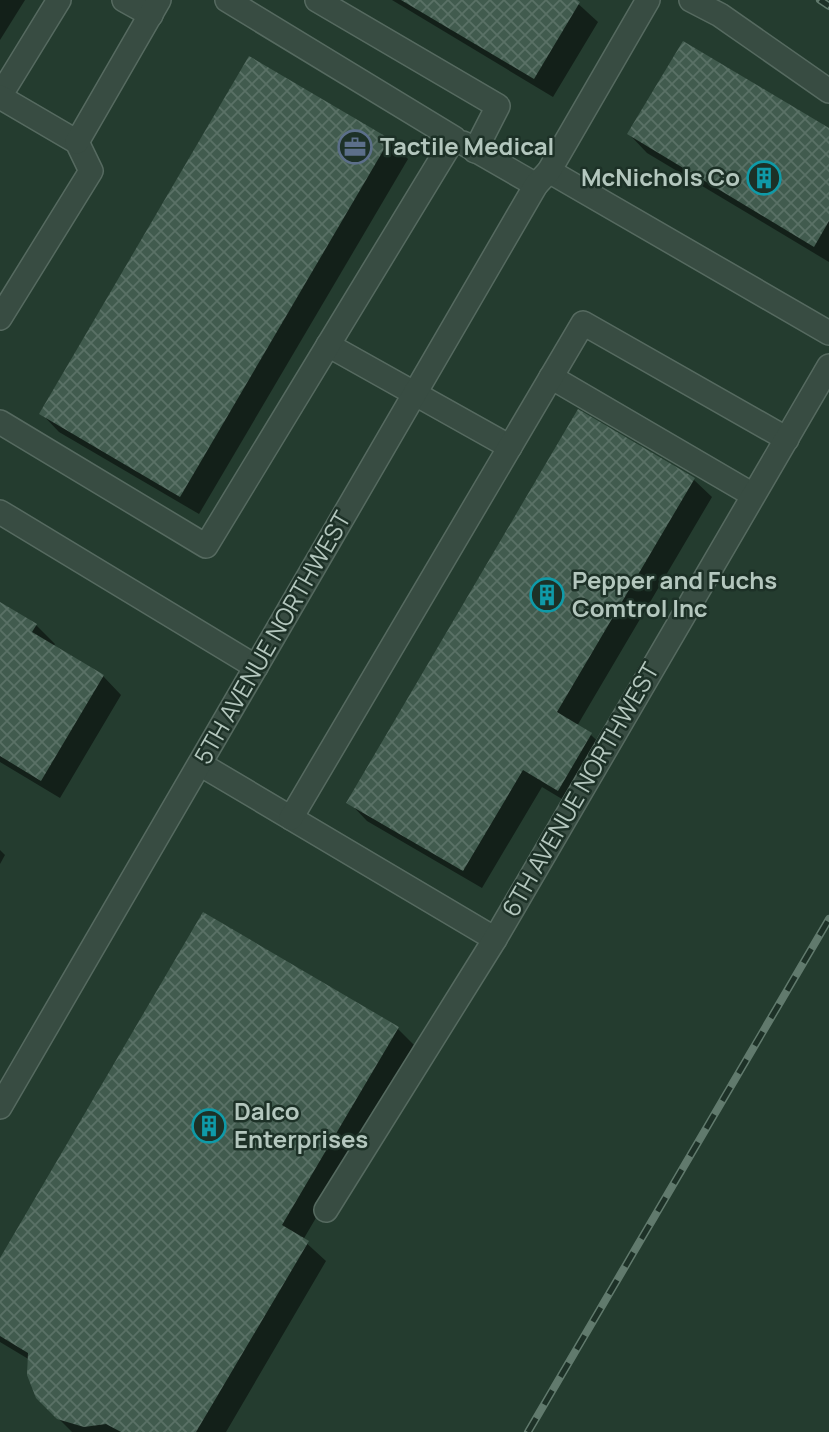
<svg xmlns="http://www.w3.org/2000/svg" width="829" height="1432" font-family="Manrope,sans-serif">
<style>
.shadow{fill:#0007}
.building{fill:url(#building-cross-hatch)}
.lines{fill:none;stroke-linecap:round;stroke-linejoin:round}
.minor-casing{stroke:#566a60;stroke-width:26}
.minor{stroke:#384c42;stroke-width:23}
.rail-casing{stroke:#617a6d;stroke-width:8}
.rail{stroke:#1d3127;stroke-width:5;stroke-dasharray:16;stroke-linecap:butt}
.labels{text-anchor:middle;stroke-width:5;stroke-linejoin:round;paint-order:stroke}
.poi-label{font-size:24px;font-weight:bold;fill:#b4c7be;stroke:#1d3127;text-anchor:start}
.street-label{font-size:24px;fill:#b4c7be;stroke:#1d3127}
</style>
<defs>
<pattern id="building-cross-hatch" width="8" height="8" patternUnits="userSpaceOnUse" patternTransform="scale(1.75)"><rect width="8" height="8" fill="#415b4e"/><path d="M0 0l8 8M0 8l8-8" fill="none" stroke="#5a7166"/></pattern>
</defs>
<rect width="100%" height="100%" fill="#243c2f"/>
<g class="shadow">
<polygon points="0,0 25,0 0,40"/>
<polygon points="392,0 574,0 598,22 553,97"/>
<polygon points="250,58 389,141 408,159 199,514 59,432 41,413"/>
<polygon points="829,130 829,262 647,153 629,134"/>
<polygon points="693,479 712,497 577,726 591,735 610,753 577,808 542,787 482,888 367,821 349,802"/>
<polygon points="0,604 36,625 55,644 53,647 103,676 121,695 60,798 0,762"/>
<polygon points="0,850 5,855 0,864"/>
<polygon points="398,1029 416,1047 303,1240 326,1261 226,1432 72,1432 37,1397 30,1360 0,1342 0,1262"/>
</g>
<g class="building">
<polygon points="401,0 577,0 580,2 534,79"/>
<polygon points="683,41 829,128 829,221 814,247 627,134"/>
<polygon points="249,56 390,139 180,497 39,414"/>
<polygon points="578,409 695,478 557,712 592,733 558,791 523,770 463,871 346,803"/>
<polygon points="0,602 37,624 32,632 104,675 41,781 0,756"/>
<polygon points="203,912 399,1027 282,1225 309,1241 196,1432 121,1432 106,1424 84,1427 57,1419 36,1398 27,1375 28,1353 0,1336 0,1258"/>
</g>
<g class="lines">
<defs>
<g id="minor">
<polyline points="124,0 151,15"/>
<polyline points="317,0 498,106 475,151"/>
<polyline points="691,0 720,15 829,91"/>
<polyline points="0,96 59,0"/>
<polyline points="0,97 77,142 91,171 0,318"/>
<polyline points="77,142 159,0"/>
<polyline points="463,143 536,185"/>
<polyline points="549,171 829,333"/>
<polyline points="328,345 510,447"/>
<polyline points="551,377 753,495"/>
<polyline points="0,422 206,546 454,138 227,0"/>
<polyline points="0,512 256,667"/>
<polyline points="200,764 495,939"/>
<polyline points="291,818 583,323 787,439"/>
<polyline points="0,1107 536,185 549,171 648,0"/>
<polyline points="326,1210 495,939 829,366"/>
</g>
</defs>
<use href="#minor" class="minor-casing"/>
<use href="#minor" class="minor"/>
<defs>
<g id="rail">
<polyline points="820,0 829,6"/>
<polyline points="528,1432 829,919"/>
</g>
</defs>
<use href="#rail" class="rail-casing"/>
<use href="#rail" class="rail"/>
</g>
<defs>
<symbol id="office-ring" viewBox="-11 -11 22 22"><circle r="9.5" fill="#1d3127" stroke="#5c6f8a" stroke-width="1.5"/><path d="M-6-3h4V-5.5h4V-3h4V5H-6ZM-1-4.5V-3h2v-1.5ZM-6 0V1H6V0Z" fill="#5c6f8a"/></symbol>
<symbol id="building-ring" viewBox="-11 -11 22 22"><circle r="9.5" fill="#1d3127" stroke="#0f9aa8" stroke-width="1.5"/><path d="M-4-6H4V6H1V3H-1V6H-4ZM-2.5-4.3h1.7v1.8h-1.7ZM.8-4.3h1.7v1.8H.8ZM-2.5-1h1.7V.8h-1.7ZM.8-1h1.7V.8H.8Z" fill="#0f9aa8"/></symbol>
</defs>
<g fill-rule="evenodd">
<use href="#office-ring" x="336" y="128" width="38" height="38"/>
<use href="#building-ring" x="745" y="159" width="38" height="38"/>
<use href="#building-ring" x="528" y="576" width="38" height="38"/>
<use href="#building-ring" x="190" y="1107" width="38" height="38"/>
</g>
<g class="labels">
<g class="poi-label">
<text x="380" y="155">Tactile Medical</text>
<text x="740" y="186" text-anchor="end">McNichols Co</text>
<text x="572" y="589">Pepper and Fuchs<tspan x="572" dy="28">Comtrol Inc</tspan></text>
<text x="234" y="1120">Dalco<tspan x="234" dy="28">Enterprises</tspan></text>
</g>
<g class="street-label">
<text transform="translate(273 638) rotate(-60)" y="8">5TH AVENUE NORTHWEST</text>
<text transform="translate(581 790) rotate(-60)" y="8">6TH AVENUE NORTHWEST</text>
</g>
</g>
</svg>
